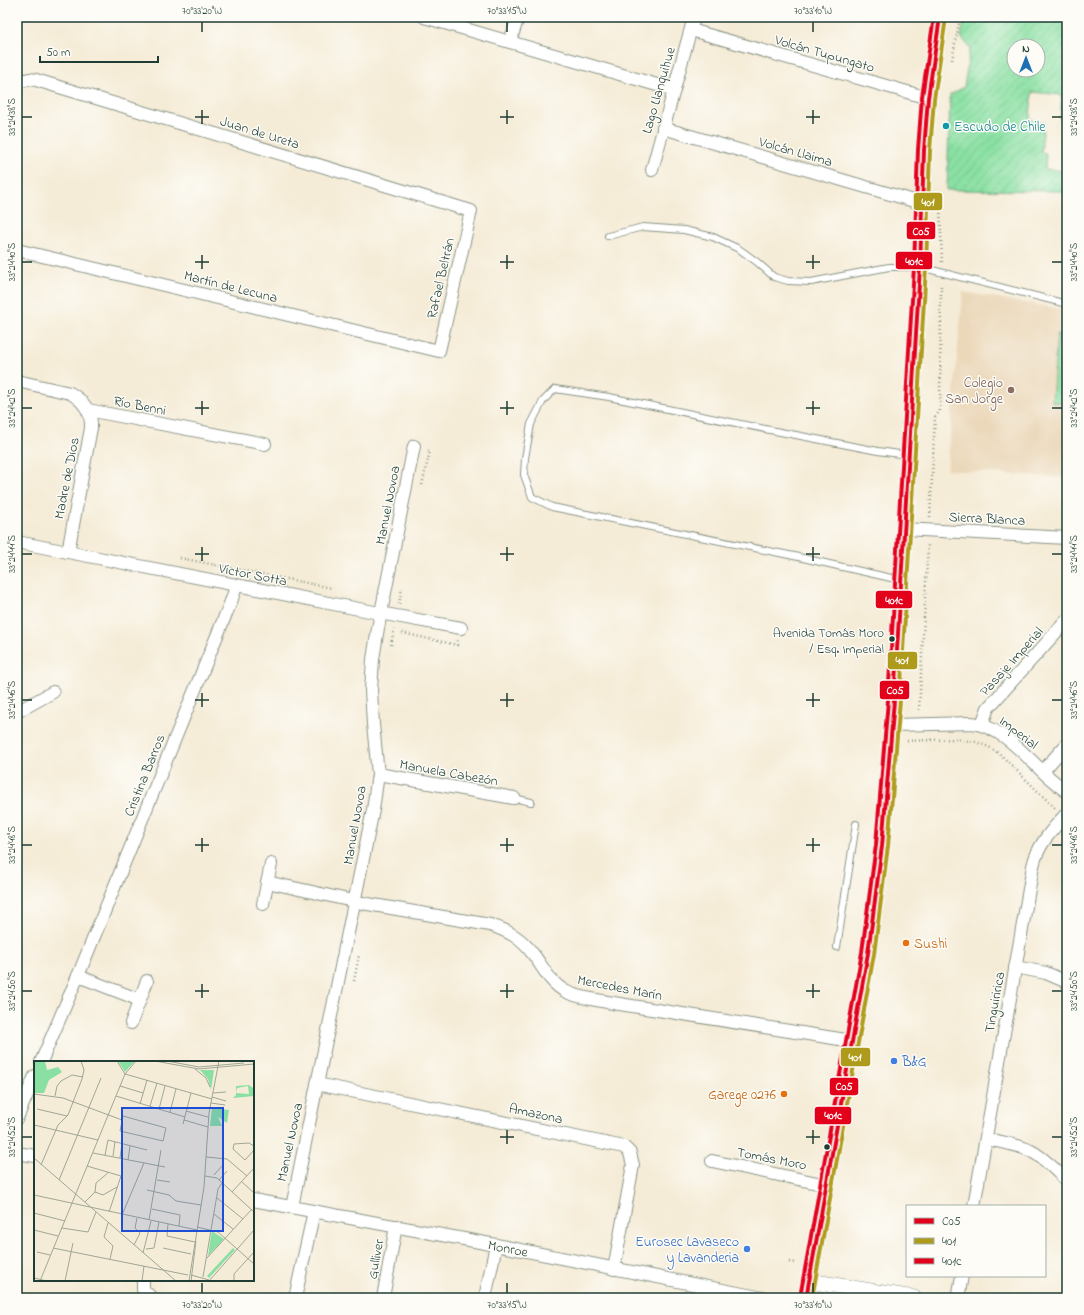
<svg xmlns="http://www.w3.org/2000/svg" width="1084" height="1315" font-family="'Indie Flower',sans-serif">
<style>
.built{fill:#ebd8ba}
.garden{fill:url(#garden-furrows);stroke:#548e6c;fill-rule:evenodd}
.pitch{fill:#8ae0a3;stroke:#548e6c}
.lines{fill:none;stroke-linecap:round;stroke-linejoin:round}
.service-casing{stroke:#8a9486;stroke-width:8}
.minor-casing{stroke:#8a9486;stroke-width:14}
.tertiary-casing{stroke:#8a9486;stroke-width:16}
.secondary-casing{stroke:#8a9486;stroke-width:18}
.path{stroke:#8a9486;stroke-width:2.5;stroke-dasharray:1 3;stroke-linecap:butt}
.service{stroke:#fff;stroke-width:6}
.minor{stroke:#fff;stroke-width:12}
.tertiary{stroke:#fff;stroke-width:15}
.secondary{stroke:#fff;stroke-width:17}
.bus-1-casing{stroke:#fdfcf7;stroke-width:7}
.bus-2-casing{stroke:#fdfcf7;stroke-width:7}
.bus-3-casing{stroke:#fdfcf7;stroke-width:7}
.bus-1{stroke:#e2001a;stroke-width:4}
.bus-2{stroke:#af9b1b;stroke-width:4}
.bus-3{stroke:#e2001a;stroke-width:4}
.ticks{fill:none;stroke:#1f3d34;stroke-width:1.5}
.culture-dot{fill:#0f9aa8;stroke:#fdfcf7;stroke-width:1.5}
.education-dot{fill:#8d6e63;stroke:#fdfcf7;stroke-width:1.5}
.bus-dot{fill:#1f3d34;stroke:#fdfcf7;stroke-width:1.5}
.food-dot{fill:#e8710a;stroke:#fdfcf7;stroke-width:1.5}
.shop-dot{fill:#3f7fe0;stroke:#fdfcf7;stroke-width:1.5}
.labels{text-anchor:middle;stroke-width:3;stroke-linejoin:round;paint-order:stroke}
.bus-label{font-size:13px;fill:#1f3d34;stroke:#fdfcf7;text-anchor:end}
.street-label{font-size:14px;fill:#1f3d34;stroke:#fdfcf7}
.culture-label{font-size:14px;fill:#0d838f;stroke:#fdfcf7;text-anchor:start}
.education-label{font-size:14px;fill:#785e54;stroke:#fdfcf7;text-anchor:end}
.food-label{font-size:14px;fill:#c56008;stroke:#fdfcf7;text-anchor:start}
.shop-label{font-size:14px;fill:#366cbe;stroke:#fdfcf7;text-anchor:start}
.inset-road{fill:none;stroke:#9fa696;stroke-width:1}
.view{fill:#1d4ed8;fill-opacity:0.15;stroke:#1d4ed8;stroke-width:2}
.inset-edge{fill:none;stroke:#1f3d34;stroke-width:2}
.line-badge{stroke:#fdfcf7;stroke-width:1.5}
.badge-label{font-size:11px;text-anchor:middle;font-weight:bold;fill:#fff}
.neatline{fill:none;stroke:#1f3d34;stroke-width:1.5}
.ticks-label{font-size:10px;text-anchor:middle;fill:#1f3d34}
</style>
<defs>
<pattern id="garden-furrows" width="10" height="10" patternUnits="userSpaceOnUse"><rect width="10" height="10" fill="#8ae0a3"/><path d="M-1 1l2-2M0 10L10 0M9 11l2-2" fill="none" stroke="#77c18d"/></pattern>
</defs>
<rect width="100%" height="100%" fill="#fdfcf7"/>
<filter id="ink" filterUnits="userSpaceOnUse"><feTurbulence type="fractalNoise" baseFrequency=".025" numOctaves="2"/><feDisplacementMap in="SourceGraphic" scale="8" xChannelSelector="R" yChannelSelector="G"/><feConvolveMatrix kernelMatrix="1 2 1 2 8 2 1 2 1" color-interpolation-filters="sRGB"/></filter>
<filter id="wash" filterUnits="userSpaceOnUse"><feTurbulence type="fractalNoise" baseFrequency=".012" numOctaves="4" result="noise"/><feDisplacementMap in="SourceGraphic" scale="16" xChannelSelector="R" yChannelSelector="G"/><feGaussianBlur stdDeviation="0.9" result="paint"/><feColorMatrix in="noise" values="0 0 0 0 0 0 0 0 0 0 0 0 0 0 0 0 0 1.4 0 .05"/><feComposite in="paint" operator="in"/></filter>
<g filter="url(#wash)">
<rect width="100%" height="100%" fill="#f5ecd7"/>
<polygon class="built" points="963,292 1067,310 1067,478 947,470"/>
<path class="garden" d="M965,17h102v104l-7,-1 2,-25 -30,-3 -2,28 14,2 -3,30 5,1 -1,16 22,2v20l-120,-1 3,-95 14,-8 6,-39 -9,-11zM1014,46h24v24h-24z"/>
<polygon class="pitch" points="1057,334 1067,335 1067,403 1052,402"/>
</g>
<g filter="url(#ink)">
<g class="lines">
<defs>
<g id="service">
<polyline points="608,236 643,227 684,230 713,237 739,249 757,262 774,277 788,281 811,282 889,267 920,267 1067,304"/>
<polyline points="900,580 794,556 552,507 532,497 524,475 525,458 531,424 543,401 555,389 609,397 770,430 878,451 907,455"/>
<polyline points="514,798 531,802"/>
<polyline points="837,947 856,824"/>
</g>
<g id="minor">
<polyline points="424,17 674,90"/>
<polyline points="691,30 928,98"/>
<polyline points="510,42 518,17"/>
<polyline points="17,82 29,79 36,80 471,211 439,351 17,250"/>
<polyline points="663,128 921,203"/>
<polyline points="652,170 694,17"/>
<path d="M17,381l53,12c14,8 22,19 21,35l-23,124"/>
<polyline points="88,410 265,444"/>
<polyline points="904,529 1067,538"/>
<polyline points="17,542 369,611 461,628"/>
<polyline points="17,712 53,692"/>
<polyline points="982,724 988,708 1067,620"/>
<path d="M893,725l79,-2c29,4 49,28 69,47 8,8 17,15 26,22"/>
<polyline points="1043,771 1067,744"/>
<polyline points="378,774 514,798"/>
<path d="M267,882l95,21 128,22c19,6 31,13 43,29 10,13 17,29 32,37 12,7 29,8 42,11l245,39"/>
<polyline points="263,904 271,864"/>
<polyline points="1015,967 1046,973 1067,982"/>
<polyline points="78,976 140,1000"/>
<polyline points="131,1023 147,981"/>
<polyline points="41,1062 78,976 232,599 236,586"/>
<polyline points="317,1084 624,1147 630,1153 633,1165 614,1269"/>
<polyline points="17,1118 35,1076"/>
<path d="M986,1139c15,3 31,5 45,12 14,7 25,20 36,30"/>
<polyline points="17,1153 35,1156"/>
<polyline points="712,1161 827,1185"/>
<polyline points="253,1200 496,1245 763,1298"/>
<path d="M974,1206l59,-340c5,-22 19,-36 34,-53"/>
<polyline points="292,1207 373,810 378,774 373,724 371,690 373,659 378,628 414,446"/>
<polyline points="143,1280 143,1290 152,1298"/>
<polyline points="295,1298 314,1211"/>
<polyline points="383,1298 396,1226"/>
<polyline points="485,1298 496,1245"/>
<polyline points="958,1298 962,1276"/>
</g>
<polyline id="tertiary" points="809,1281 914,1298"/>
<polyline id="secondary" points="806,1298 868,953 882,846 894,700 920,267 924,150 928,98 940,17"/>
</defs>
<use href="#service" class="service-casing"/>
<use href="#minor" class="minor-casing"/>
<use href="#tertiary" class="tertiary-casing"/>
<use href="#secondary" class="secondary-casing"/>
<g class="path">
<polyline points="952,60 960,17"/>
<polyline points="940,205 942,262"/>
<polyline points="422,485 430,451 427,450"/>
<polyline points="930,517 935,417 940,411 941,283"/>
<polyline points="180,558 332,588"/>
<polyline points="399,604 402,588"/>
<polyline points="402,633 457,645 458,640"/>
<polyline points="391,645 394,629"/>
<polyline points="919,710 928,544"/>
<polyline points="907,741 956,739 976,742 989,747 1001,755 1055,808"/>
<polyline points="354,981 359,955"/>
<polyline points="789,1262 796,1263"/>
</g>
<use href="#service" class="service"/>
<use href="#minor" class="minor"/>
<use href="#tertiary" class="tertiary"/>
<use href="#secondary" class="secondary"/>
<defs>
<polyline id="bus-1" points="806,1298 868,953 882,846 894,700 920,267 924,150 928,98 940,17"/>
<polyline id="bus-2" points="812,1298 874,954 888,846 900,700 926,267 930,150 934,99 946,18"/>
<polyline id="bus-3" points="800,1297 862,952 876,845 888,700 914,267 918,150 922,97 934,17"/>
</defs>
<use href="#bus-1" class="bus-1-casing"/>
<use href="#bus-2" class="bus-2-casing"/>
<use href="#bus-3" class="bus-3-casing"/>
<use href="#bus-1" class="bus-1"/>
<use href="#bus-2" class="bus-2"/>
<use href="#bus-3" class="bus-3"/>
</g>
</g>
<path class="ticks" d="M202,22v10M507,22v10M813,22v10M202,110v14M507,110v14M813,110v14M22,117h10M195,117h14M500,117h14M806,117h14M1052,117h10M202,255v14M507,255v14M813,255v14M22,262h10M195,262h14M500,262h14M806,262h14M1052,262h10M202,401v14M507,401v14M813,401v14M22,408h10M195,408h14M500,408h14M806,408h14M1052,408h10M202,547v14M507,547v14M813,547v14M22,554h10M195,554h14M500,554h14M806,554h14M1052,554h10M202,693v14M507,693v14M813,693v14M22,700h10M195,700h14M500,700h14M806,700h14M1052,700h10M202,838v14M507,838v14M813,838v14M22,845h10M195,845h14M500,845h14M806,845h14M1052,845h10M202,984v14M507,984v14M813,984v14M22,991h10M195,991h14M500,991h14M806,991h14M1052,991h10M507,1130v14M813,1130v14M22,1137h10M500,1137h14M806,1137h14M1052,1137h10M202,1283v10M507,1283v10M813,1283v10"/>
<circle class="culture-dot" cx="946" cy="126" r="4"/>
<circle class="education-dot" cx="1011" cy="390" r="4"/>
<g class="bus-dot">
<circle cx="892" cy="639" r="3.5"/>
<circle cx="827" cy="1147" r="3.5"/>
</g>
<g class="food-dot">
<circle cx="906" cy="943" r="4"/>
<circle cx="784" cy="1094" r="4"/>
</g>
<g class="shop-dot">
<circle cx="894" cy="1061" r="4"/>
<circle cx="747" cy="1249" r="4"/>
</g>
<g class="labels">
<g class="bus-label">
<text x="884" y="637">Avenida Tomás Moro<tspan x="884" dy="16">/ Esq. Imperial</tspan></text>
</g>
<g class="street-label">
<text transform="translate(825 53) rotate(16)" y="5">Volcán Tupungato</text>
<text transform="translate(658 90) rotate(-74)" y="5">Lago Llanquihue</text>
<text transform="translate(260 132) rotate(17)" y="5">Juan de Ureta</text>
<text transform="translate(796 151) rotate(16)" y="5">Volcán Llaima</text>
<text transform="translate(440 278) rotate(-77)" y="5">Rafael Beltrán</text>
<text transform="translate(231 286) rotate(14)" y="5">Martín de Lecuna</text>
<text transform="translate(140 405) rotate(11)" y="5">Río Benni</text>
<text transform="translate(66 478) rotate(-79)" y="5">Madre de Dios</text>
<text transform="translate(387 505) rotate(-79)" y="5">Manuel Novoa</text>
<text transform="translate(987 518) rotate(3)" y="5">Sierra Blanca</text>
<text transform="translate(253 574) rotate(11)" y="5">Víctor Sotta</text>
<text transform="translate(1011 661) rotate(-48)" y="5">Pasaje Imperial</text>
<text transform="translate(1019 732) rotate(38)" y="5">Imperial</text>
<text transform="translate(449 772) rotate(10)" y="5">Manuela Cabezón</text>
<text transform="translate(144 775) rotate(-68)" y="5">Cristina Barros</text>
<text transform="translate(354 825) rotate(-80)" y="5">Manuel Novoa</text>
<text transform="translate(620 987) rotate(11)" y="5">Mercedes Marín</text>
<text transform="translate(994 1002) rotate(-80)" y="5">Tinguiririca</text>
<text transform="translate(536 1113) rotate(12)" y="5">Amazona</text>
<text transform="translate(289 1142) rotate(-78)" y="5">Manuel Novoa</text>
<text transform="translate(772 1158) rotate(11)" y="5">Tomás Moro</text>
<text transform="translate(508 1248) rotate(11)" y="5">Monroe</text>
<text transform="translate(375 1259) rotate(-80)" y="5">Gulliver</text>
</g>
<g class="culture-label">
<text x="954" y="131">Escudo de Chile</text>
</g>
<g class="education-label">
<text x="1003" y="387">Colegio<tspan x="1003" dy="16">San Jorge</tspan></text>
</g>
<g class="food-label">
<text x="914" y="948">Sushi</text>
<text x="776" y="1099" text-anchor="end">Garege 0276</text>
</g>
<g class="shop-label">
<text x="902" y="1066">B&amp;G</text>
<text x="739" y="1246" text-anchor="end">Eurosec Lavaseco<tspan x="739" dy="16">y Lavanderia</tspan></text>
</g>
</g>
<g transform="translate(34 1061)">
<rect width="220" height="220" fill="#f5ecd7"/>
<path d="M166,9h14l-3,20 -3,-11zM199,187l2,2 -26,28 -2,-2z" fill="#8ae0a3"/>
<path d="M84,0h17l-10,11zM178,170l12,8 -16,17 2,-14z" fill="#8ae0a3"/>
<path d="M178,47l17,2 -2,13 -9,-6 4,9h-12z" fill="#8ae0a3"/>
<path d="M0,0h11l2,9 11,-3 4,5 -13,8 -5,13h-10zM215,24l4,3 1,8 -21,2 3,-3v-9zM214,25l1,8 -13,-1 1,-5z" fill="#8ae0a3" fill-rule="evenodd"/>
<path class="inset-road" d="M83,0l8,13M121,0l44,8 55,-5M133,0l32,6 45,-4M161,8l11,9 4,9M91,13l87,25M86,25l23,7M179,32l13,-1M0,33l29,4 59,22M21,35l2,-10 4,-5 11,-6 11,2M82,35l69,21M178,36l14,4M177,42l14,2M106,43l7,-24M116,45l7,-23M3,48l30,7M125,48l6,-23M152,50l22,6M136,51l6,-23M89,55l43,12 -3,13 -43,-10zM150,59l24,7M149,63l8,-31M0,64l64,15M220,85l-5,-3 -15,1 -1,5 12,11 9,-10M59,92l72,14M71,94l3,-15 39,10M79,95l2,-14M172,96l21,2 20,17M0,97l142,123M86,97l2,-15M94,99l2,-14M7,104l17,-40 10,-10 14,-36 2,-9 -3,-9M53,105l34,10M180,114l8,-9M171,115l12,2 37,34M25,119l42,-102M123,119l13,2M185,119l8,-9M208,121l12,11M113,129l22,5 7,6 25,4M61,131l8,3 14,-8M198,131l22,-24M0,134l163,35M183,137l26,21M51,141l10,-10 1,-9 13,-11M118,148l28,6 -1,11M75,151l12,-36M0,152l31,8M180,153l19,15M88,154l22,-52M115,159l12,-70M74,162l-4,14 9,9 -3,13M134,163l-1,12 28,6M163,166l21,5 36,32M28,167l26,4 8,-20M0,169l24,6M100,184l6,-12 -5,-5 2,-10M19,187l135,27M129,187l28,6M112,188l8,-1 5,-26M3,191l13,3M109,192l8,-32M173,197l45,-49M157,214l18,5M169,216l15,-88 4,-6M0,217l13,3M6,220l85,-207 11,-13M31,220l8,-38M108,220l2,-15M155,220l15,-94 5,-74 10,-52M157,220l5,-40M175,220l45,-51M200,220v-7l20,-22"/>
<path class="view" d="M88,47h101v123h-101z"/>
<rect width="220" height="220" class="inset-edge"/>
</g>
<g class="line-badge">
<rect x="913" y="192" width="30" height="19" rx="4" fill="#af9b1b"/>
<rect x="906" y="221" width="30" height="19" rx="4" fill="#e2001a"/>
<rect x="895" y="251" width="38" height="19" rx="4" fill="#e2001a"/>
<rect x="875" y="590" width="38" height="19" rx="4" fill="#e2001a"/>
<rect x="887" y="651" width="31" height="19" rx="4" fill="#af9b1b"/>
<rect x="879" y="680" width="31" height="20" rx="4" fill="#e2001a"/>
<rect x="840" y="1047" width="31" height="20" rx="4" fill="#af9b1b"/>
<rect x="829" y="1077" width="30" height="19" rx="4" fill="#e2001a"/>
<rect x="814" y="1106" width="38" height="19" rx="4" fill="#e2001a"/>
</g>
<g class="badge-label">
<text x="928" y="206">401</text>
<text x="921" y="235">C05</text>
<text x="914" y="265">401c</text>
<text x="894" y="604">401c</text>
<text x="902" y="664">401</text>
<text x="895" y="694">C05</text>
<text x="855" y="1061">401</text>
<text x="844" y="1090">C05</text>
<text x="833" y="1119">401c</text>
</g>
<rect width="1084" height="1315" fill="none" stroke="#fdfcf7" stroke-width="44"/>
<rect x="906" y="1205" width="140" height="72" fill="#fdfcf7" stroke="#a4b0a9"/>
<rect x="914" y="1218" width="20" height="6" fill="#e2001a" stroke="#a4b0a9"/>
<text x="942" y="1225" font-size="12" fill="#1f3d34">C05</text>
<rect x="914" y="1238" width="20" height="6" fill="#af9b1b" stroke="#a4b0a9"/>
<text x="942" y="1245" font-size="12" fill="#1f3d34">401</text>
<rect x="914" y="1258" width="20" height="6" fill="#e2001a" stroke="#a4b0a9"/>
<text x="942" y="1265" font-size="12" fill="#1f3d34">401c</text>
<g transform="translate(1026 58)"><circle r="19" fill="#fdfcf7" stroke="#a4b0a9"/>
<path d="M0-3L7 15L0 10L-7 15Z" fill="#1f6fb2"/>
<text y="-6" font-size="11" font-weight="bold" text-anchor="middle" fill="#1f3d34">N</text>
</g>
<path d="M40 56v6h118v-6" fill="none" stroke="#1f3d34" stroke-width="2"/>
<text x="46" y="56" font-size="12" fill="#1f3d34" stroke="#fdfcf7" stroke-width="3" paint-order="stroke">50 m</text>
<rect x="22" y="22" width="1040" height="1271" class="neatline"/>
<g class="ticks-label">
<text x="202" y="14">70°33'20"W</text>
<text x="507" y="14">70°33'15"W</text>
<text x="813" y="14">70°33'10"W</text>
<text transform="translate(11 117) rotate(-90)" y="4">33°24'38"S</text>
<text transform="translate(1073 117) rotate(-90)" y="4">33°24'38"S</text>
<text transform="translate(11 262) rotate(-90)" y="4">33°24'40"S</text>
<text transform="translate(1073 262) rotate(-90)" y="4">33°24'40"S</text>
<text transform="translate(11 408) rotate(-90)" y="4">33°24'42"S</text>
<text transform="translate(1073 408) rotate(-90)" y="4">33°24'42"S</text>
<text transform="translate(11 554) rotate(-90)" y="4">33°24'44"S</text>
<text transform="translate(1073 554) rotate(-90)" y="4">33°24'44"S</text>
<text transform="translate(11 700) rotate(-90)" y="4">33°24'46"S</text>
<text transform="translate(1073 700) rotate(-90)" y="4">33°24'46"S</text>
<text transform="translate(11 845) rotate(-90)" y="4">33°24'48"S</text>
<text transform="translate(1073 845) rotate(-90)" y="4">33°24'48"S</text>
<text transform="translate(11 991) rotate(-90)" y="4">33°24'50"S</text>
<text transform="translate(1073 991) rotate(-90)" y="4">33°24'50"S</text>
<text transform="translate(11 1137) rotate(-90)" y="4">33°24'52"S</text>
<text transform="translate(1073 1137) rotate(-90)" y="4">33°24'52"S</text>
<text x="202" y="1308">70°33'20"W</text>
<text x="507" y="1308">70°33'15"W</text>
<text x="813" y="1308">70°33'10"W</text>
</g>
</svg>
